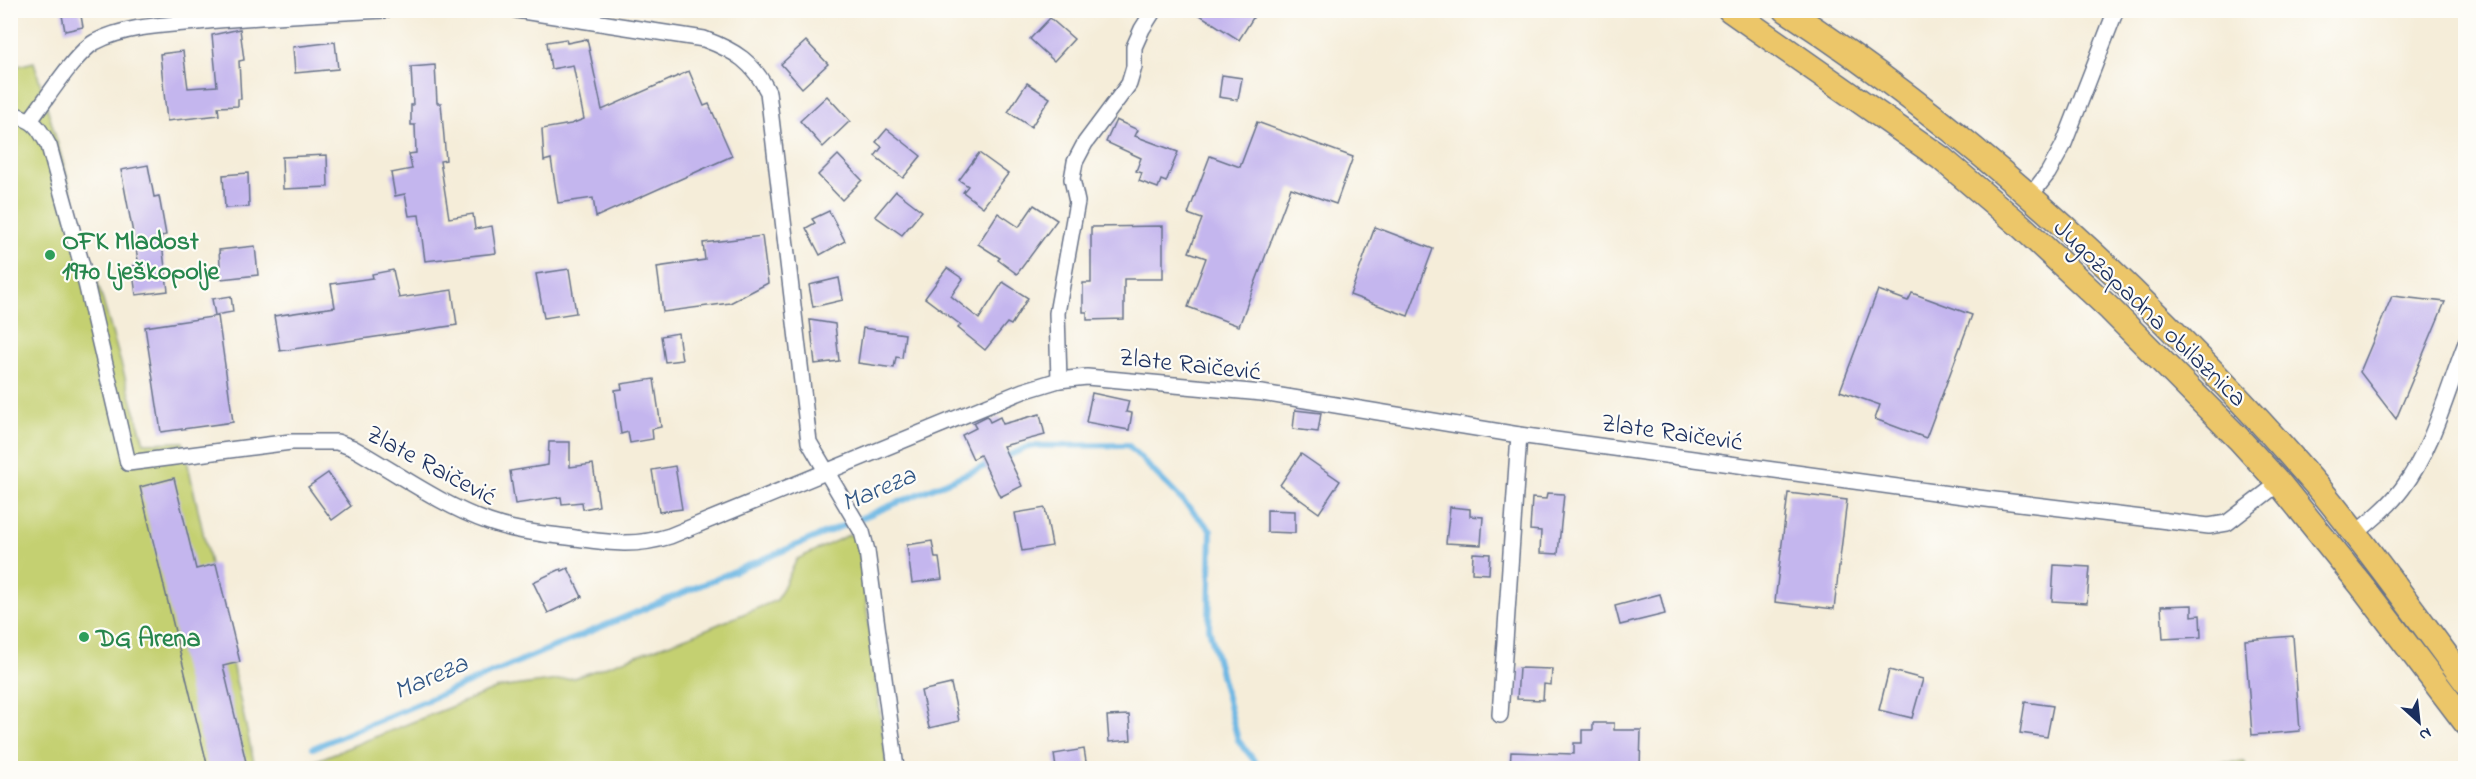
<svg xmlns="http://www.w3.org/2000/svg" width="2476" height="779" font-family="'Indie Flower',sans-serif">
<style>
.green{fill:#c4d071;stroke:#708068;stroke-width:1.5}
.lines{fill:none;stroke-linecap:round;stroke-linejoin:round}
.stream{stroke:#6ab6e3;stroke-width:6}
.building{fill:#c4b6ee}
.minor-casing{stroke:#677289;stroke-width:18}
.primary-casing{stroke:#677289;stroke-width:27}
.minor{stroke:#fff;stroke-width:15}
.primary{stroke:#ecc669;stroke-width:24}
.leisure-dot{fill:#2e9e5b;stroke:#fdfcf7;stroke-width:2}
.labels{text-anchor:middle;stroke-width:4.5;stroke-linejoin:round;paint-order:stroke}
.leisure-label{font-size:26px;font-weight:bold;fill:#27864d;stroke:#fdfcf7;text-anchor:start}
.street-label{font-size:26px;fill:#1b2f5e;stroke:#fdfcf7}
.water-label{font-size:27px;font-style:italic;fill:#335886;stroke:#fdfcf7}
</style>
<rect width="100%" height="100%" fill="#fdfcf7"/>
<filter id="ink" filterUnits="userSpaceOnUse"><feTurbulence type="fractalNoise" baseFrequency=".0167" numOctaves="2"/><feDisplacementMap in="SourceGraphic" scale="12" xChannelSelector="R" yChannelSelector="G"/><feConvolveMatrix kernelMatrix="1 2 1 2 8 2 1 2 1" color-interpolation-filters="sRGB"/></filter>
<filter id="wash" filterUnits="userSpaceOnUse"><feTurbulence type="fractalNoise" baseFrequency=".008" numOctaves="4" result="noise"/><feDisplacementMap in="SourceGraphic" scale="24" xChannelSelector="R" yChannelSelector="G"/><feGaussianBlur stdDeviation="1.35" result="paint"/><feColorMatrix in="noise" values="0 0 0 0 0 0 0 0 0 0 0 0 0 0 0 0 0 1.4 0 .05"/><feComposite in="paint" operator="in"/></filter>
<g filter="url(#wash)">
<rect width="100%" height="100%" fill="#f5edd9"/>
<g class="green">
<polygon points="34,62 144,443 183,442 255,767 253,768 11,768 10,68"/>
<polygon points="857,531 887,768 297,768 498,688 574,678 695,634 777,600 797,559"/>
<polygon points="2245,762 2246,768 1982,768"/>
</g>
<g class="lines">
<g class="stream">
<polyline points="1001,459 1030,446 1128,445 1211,530 1209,628 1238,740 1260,768"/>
<polyline points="313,748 992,463"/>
</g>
</g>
<g id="blocks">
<g class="building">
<polygon points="61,10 80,10 83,27 65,31"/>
<polygon points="1192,10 1258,10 1239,40"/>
<polygon points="1050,18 1074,39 1054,61 1030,39"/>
<polygon points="240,29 244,60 239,61 241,99 238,99 238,106 218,107 219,115 167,121 160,54 183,51 188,88 217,86 212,35"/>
<polygon points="566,39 567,43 587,39 602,110 689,71 704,106 709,104 732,156 596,217 593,198 558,203 551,159 544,161 542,129 571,124 584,119 573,65 551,69 547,42"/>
<polygon points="806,41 828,64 802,88 781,64"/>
<polygon points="335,42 338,69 295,73 293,47"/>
<polygon points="435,65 437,103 441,103 446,160 440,161 449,218 473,214 475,229 492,226 496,253 425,261 419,215 409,216 405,194 395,196 391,173 412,169 409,154 416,153 415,125 411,125 411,105 413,105 411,67"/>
<polygon points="1222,75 1242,78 1238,100 1219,97"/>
<polygon points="1027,83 1050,98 1031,127 1008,112"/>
<polygon points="827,96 850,121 823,147 800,121"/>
<polygon points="1116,120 1138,130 1135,136 1178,152 1166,182 1161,180 1158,188 1139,181 1142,173 1136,171 1141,158 1106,142"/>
<polygon points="1257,122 1353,157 1336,204 1291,188 1239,326 1188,307 1206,258 1189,252 1202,219 1188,214 1210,156 1240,167"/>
<polygon points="887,129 921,156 903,178 875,156 882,147 876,142"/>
<polygon points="979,153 1008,174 983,207 963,192 968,186 959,180"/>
<polygon points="327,155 328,187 283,189 282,157"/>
<polygon points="838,155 862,180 842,200 818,175"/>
<polygon points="148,165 154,197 159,196 166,235 161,236 168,291 136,295 132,266 139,265 121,170"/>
<polygon points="248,173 249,207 225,208 223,175"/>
<polygon points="896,191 922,211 902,235 875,216"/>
<polygon points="1034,205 1057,220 1017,274 998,260 1000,258 978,244 998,213 1019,227"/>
<polygon points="829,211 845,241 820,255 806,228 815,223 812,219"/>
<polygon points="1163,226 1163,279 1124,279 1124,319 1087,320 1087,312 1083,312 1083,283 1091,283 1091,227"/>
<polygon points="1375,227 1433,249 1408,316 1350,295"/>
<polygon points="762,236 768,283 730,303 663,312 657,267 705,260 703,243"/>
<polygon points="255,246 258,275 221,279 219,250"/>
<polygon points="947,268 963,279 951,296 979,319 1003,282 1028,298 1011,325 1007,323 985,350 958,328 961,325 925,298"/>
<polygon points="569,269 576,313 544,318 536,274"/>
<polygon points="393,270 399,298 452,290 457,325 280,351 274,316 335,307 331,284 373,278 372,274"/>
<polygon points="839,278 843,300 813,307 809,285"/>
<polygon points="1878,290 1908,301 1912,293 1972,315 1926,438 1875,419 1880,405 1840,391"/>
<polygon points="231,296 233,312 215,315 212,299"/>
<polygon points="2392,296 2445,302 2396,419 2360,372"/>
<polygon points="218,316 233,422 161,432 145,327"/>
<polygon points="810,320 835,324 839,361 815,364"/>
<polygon points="863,328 905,334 902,358 896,357 894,368 858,363"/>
<polygon points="678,333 682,360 665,362 661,336"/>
<polygon points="654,379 661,427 652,429 653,439 630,443 628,432 621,434 615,390 622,389 621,384"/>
<polygon points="1092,393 1129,401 1126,412 1132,413 1129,430 1086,422"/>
<polygon points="1295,410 1321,413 1318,432 1293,429"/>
<polygon points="1040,414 1045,435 1003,446 1022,486 1000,497 980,455 973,459 962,435 976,428 973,423 987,416 990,422 1000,417 1003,424"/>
<polygon points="549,442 570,442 570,467 593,464 599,506 583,509 582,502 562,504 561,497 515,504 510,471 548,465"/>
<polygon points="1301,454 1340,481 1319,513 1280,485"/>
<polygon points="675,466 682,509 659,512 652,470"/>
<polygon points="328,473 351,506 332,520 308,487"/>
<polygon points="174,478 196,569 216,564 240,662 223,666 246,762 221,768 208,768 140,487"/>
<polygon points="1547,493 1564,494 1558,554 1540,553 1541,531 1530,530 1532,498 1546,499"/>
<polygon points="1788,493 1847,500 1834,609 1775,602"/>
<polygon points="1450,507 1470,509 1470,516 1483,517 1481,545 1446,543"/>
<polygon points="1045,508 1052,546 1022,551 1015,513"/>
<polygon points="1267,510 1295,511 1295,533 1267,532"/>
<polygon points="932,541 935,558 939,558 942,579 912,583 907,545"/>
<polygon points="1473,553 1490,554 1489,574 1472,573"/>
<polygon points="2054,565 2090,567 2087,603 2052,601"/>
<polygon points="568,568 582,597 548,613 533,582 561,569 562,571"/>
<polygon points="1660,594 1665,614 1620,625 1615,606"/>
<polygon points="2192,605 2192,616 2200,615 2201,637 2163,639 2161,606"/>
<polygon points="2293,636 2300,731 2252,735 2245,640"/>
<polygon points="1519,668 1552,669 1551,685 1544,684 1543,700 1517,699"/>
<polygon points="1889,670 1923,679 1912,718 1879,710"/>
<polygon points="951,684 959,721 929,728 921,691"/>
<polygon points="2025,702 2053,706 2047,737 2020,733"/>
<polygon points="1129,715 1131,740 1109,742 1107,716"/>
<polygon points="1593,723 1614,723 1614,730 1641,730 1640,768 1510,768 1511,752 1574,754 1574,743 1582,743 1582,730 1593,730"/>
<polygon points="1084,749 1087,768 1056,768 1054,754"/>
</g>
</g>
</g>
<g filter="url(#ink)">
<use href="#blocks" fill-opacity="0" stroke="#677289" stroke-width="1.5"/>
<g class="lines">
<defs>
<g id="minor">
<path d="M516,10l188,29c32,12 49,23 64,53l41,350 53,90 5,19 29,217"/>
<path d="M10,113c25,8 27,11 39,33l33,120 46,197 163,-21h46l16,6c44,25 88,57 136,74 28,10 57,12 86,16 35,5 60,9 95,-2l353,-145 36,-11 28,-3 175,16 257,42 459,63 231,28 18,-3 52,-40"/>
<path d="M31,119c15,-19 44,-66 64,-77 31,-16 69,-17 103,-20 62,-6 124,-9 187,-12"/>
<polyline points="2031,195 2048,173 2063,146 2116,10"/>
<polyline points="1059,380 1057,313 1077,202 1072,179 1075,162 1085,143 1129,84 1134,67 1134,47 1142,29 1154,10"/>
<path d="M2355,534c17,-14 34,-28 47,-45 31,-41 45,-98 64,-146"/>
<polyline points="1500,715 1519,435"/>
</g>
<g id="primary">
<polyline points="1730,10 1941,158 2021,226 2110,309 2239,439 2279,483 2362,586 2466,723"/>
<path d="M1786,10c138,90 263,197 379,313 55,55 108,111 158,170 50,61 96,126 143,189"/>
</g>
</defs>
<use href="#minor" class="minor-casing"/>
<use href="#primary" class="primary-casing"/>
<use href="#minor" class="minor"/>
<use href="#primary" class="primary"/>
</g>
</g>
<g class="leisure-dot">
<circle cx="50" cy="255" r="6"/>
<circle cx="84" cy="637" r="6"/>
</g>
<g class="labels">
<g class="leisure-label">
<text x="62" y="249">OFK Mladost<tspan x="62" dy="30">1970 Lješkopolje</tspan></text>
<text x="96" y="646">DG Arena</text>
</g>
<g class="street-label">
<text transform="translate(2151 312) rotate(44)" y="9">Jugozapadna obilaznica</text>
<text transform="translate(1190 363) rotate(6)" y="9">Zlate Raičević</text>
<text transform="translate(1672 431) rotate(8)" y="9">Zlate Raičević</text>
<text transform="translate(432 464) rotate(28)" y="9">Zlate Raičević</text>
</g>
<g class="water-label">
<text transform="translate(878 488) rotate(-23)" y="9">Mareza</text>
<text transform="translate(430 676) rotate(-23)" y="9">Mareza</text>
</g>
</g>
<rect width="2476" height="779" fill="none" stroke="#fdfcf7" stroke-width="36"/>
<g transform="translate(2419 722) rotate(153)" stroke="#fdfcf7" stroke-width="4.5" paint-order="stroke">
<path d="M0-4.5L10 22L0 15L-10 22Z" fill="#1b2f5e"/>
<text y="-9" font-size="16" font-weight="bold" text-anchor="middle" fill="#1b2f5e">N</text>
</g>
</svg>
